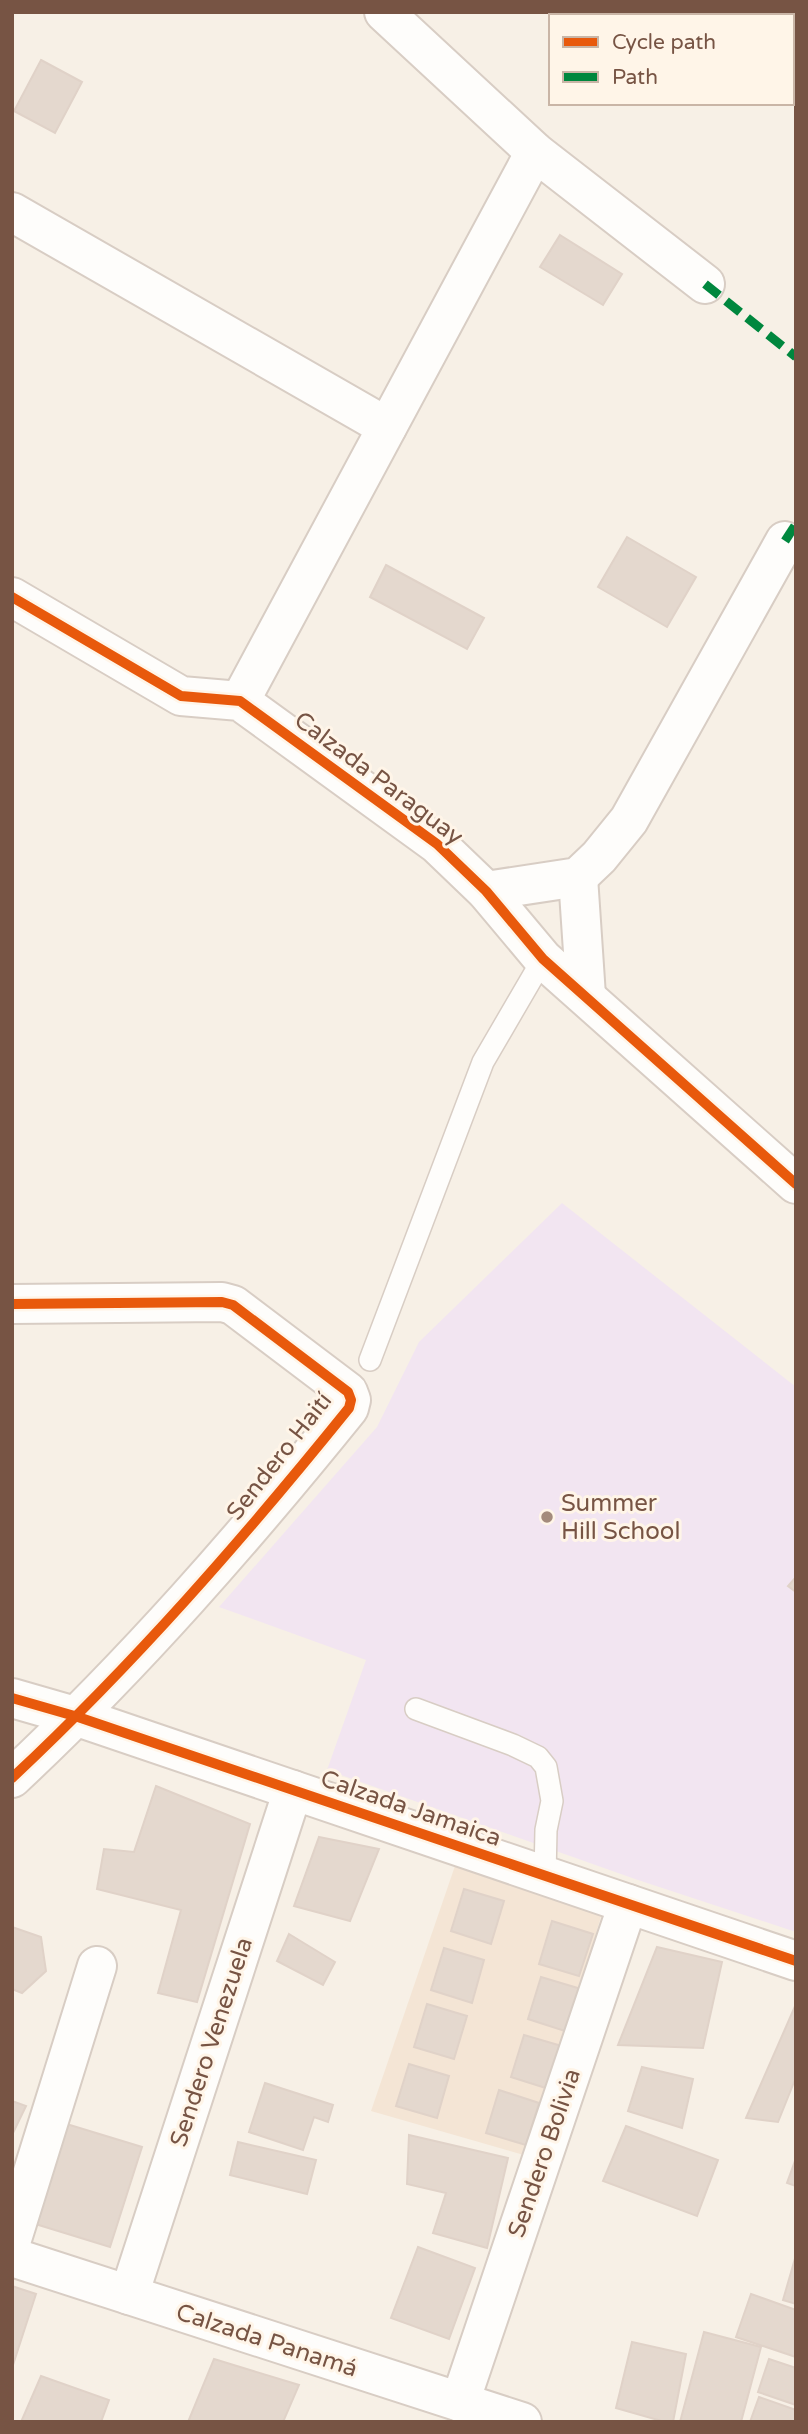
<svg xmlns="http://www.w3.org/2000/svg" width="808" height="2434" font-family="'Varela Round',sans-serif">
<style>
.residential{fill:#f4e5d5}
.education{fill:#f2e5f1}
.building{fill:#e4d8ce;stroke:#e0d2c8;stroke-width:2}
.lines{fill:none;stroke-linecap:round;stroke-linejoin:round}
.lane-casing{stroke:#d8cdc4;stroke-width:24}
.street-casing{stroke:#d8cdc4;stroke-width:42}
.lane{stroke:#fefdfb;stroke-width:21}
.street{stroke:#fefdfb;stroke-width:38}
.quiet{stroke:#00873e;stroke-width:9;stroke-dasharray:18 9;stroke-linecap:butt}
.cycleway-casing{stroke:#fff5e8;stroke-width:15}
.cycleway{stroke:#e8590c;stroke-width:10}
.poi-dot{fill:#a48b7d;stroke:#fff5e8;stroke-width:2.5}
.labels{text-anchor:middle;stroke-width:6;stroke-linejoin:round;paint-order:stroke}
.street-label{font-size:24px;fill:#775444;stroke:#fff5e8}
.poi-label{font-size:24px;fill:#775444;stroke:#fff5e8;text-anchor:start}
</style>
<rect width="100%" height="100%" fill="#f7f0e6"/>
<polygon class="residential" points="457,1860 602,1913 531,2157 371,2111"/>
<polygon class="education" points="562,1203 796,1387 796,1932 635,1879 327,1770 366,1660 219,1607 377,1427 419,1342"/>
<g class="building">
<polygon points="41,60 82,82 55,133 14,111"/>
<polygon points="560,235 622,274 603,305 540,267"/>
<polygon points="627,537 696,577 667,627 598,587"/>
<polygon points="386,565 484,618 467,649 370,597"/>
<polygon points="796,1577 796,1592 788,1586"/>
<polygon points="156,1786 250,1824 197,2002 158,1993 181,1910 97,1889 104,1849 134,1852"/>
<polygon points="319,1837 379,1849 350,1921 294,1906"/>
<polygon points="464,1889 504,1901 491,1944 451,1931"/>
<polygon points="552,1921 593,1934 579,1976 539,1964"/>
<polygon points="12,1927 41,1937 46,1971 22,1993 12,1989"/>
<polygon points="289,1934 335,1962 323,1985 277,1961"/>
<polygon points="657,1947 722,1962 703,2048 618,2045"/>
<polygon points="444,1948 484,1960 472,2003 431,1990"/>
<polygon points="541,1977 581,1989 568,2032 528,2019"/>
<polygon points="427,2004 467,2016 454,2059 414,2047"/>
<polygon points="796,2004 796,2077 778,2122 746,2118"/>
<polygon points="524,2035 565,2047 552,2090 511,2077"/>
<polygon points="409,2064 449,2076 437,2118 396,2106"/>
<polygon points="642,2067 693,2079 682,2128 628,2111"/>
<polygon points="265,2083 333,2105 328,2122 314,2117 303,2150 249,2132"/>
<polygon points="499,2090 539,2103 526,2145 486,2133"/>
<polygon points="12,2101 26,2106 12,2135"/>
<polygon points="60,2122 142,2147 110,2247 29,2222"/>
<polygon points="626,2126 718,2160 697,2216 603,2181"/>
<polygon points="409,2135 508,2158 487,2248 433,2233 446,2193 407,2184"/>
<polygon points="238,2142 316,2160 307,2194 230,2175"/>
<polygon points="796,2158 796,2186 787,2183"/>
<polygon points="418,2247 475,2268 449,2339 391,2318"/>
<polygon points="796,2255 796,2304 783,2300"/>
<polygon points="12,2286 36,2294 12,2368"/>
<polygon points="751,2294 796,2310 796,2357 736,2337"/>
<polygon points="704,2332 761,2347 741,2422 680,2422"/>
<polygon points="632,2342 686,2354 673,2422 665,2422 616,2408"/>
<polygon points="214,2359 299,2385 283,2422 188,2422"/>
<polygon points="769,2359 796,2368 796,2405 758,2392"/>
<polygon points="41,2376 109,2400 101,2422 21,2422"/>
<polygon points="759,2397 796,2410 796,2422 750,2422"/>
</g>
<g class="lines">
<defs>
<g id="lane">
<polyline points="370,1360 483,1062 543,959"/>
<polyline points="416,1709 513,1745 538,1757 546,1767 552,1801 546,1830 545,1876"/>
</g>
<g id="street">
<polyline points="384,12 535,152 705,284"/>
<polyline points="12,212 387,427"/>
<polyline points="12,597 181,696 240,701 437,844 486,891 543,959 796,1184"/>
<polyline points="240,701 535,152"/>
<polyline points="578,877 586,996"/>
<polyline points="486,891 578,877 599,857 629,820 785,541"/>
<path d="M12,1304l210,-2 11,3 115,87 3,8 -2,8c-105,130 -215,256 -337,370"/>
<polyline points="12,1698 78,1717 796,1961"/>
<polyline points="12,2239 97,1966"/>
<polyline points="12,2257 522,2422"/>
<polyline points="129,2295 293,1790"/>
<polyline points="460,2402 628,1904"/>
</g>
</defs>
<use href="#lane" class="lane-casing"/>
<use href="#street" class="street-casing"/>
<use href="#lane" class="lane"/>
<use href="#street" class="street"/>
<g class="quiet">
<polyline points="705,284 796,357"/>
<polyline points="785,541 796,524"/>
</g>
<defs>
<g id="cycleway">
<polyline points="12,597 181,696 240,701 437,844 486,891 543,959 796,1184"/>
<path d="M12,1304l210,-2 11,3 115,87 3,8 -2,8c-105,130 -215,256 -337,370"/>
<polyline points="12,1698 78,1717 796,1961"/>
</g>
</defs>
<use href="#cycleway" class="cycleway-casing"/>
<use href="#cycleway" class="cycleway"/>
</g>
<circle class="poi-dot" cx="547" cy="1517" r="7"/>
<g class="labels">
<g class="street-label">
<text transform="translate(379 778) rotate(37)" y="8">Calzada Paraguay</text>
<text transform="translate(279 1456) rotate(-52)" y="8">Sendero Haití</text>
<text transform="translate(411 1808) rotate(19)" y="8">Calzada Jamaica</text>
<text transform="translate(211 2042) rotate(-72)" y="8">Sendero Venezuela</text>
<text transform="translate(544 2153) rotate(-71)" y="8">Sendero Bolivia</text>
<text transform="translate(267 2340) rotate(18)" y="8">Calzada Panamá</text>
</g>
<g class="poi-label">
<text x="561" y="1511">Summer<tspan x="561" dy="28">Hill School</tspan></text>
</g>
</g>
<rect width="808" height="2434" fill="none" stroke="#775444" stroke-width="28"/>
<rect x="549" y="14" width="245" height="91" fill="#fff5e8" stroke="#c9b5a6" stroke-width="2"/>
<rect x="563" y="37" width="35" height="10" fill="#e8590c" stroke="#c9b5a6" stroke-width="2"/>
<text x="612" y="49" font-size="21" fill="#775444">Cycle path</text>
<rect x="563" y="72" width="35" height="10" fill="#00873e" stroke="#c9b5a6" stroke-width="2"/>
<text x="612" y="84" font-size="21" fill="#775444">Path</text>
</svg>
